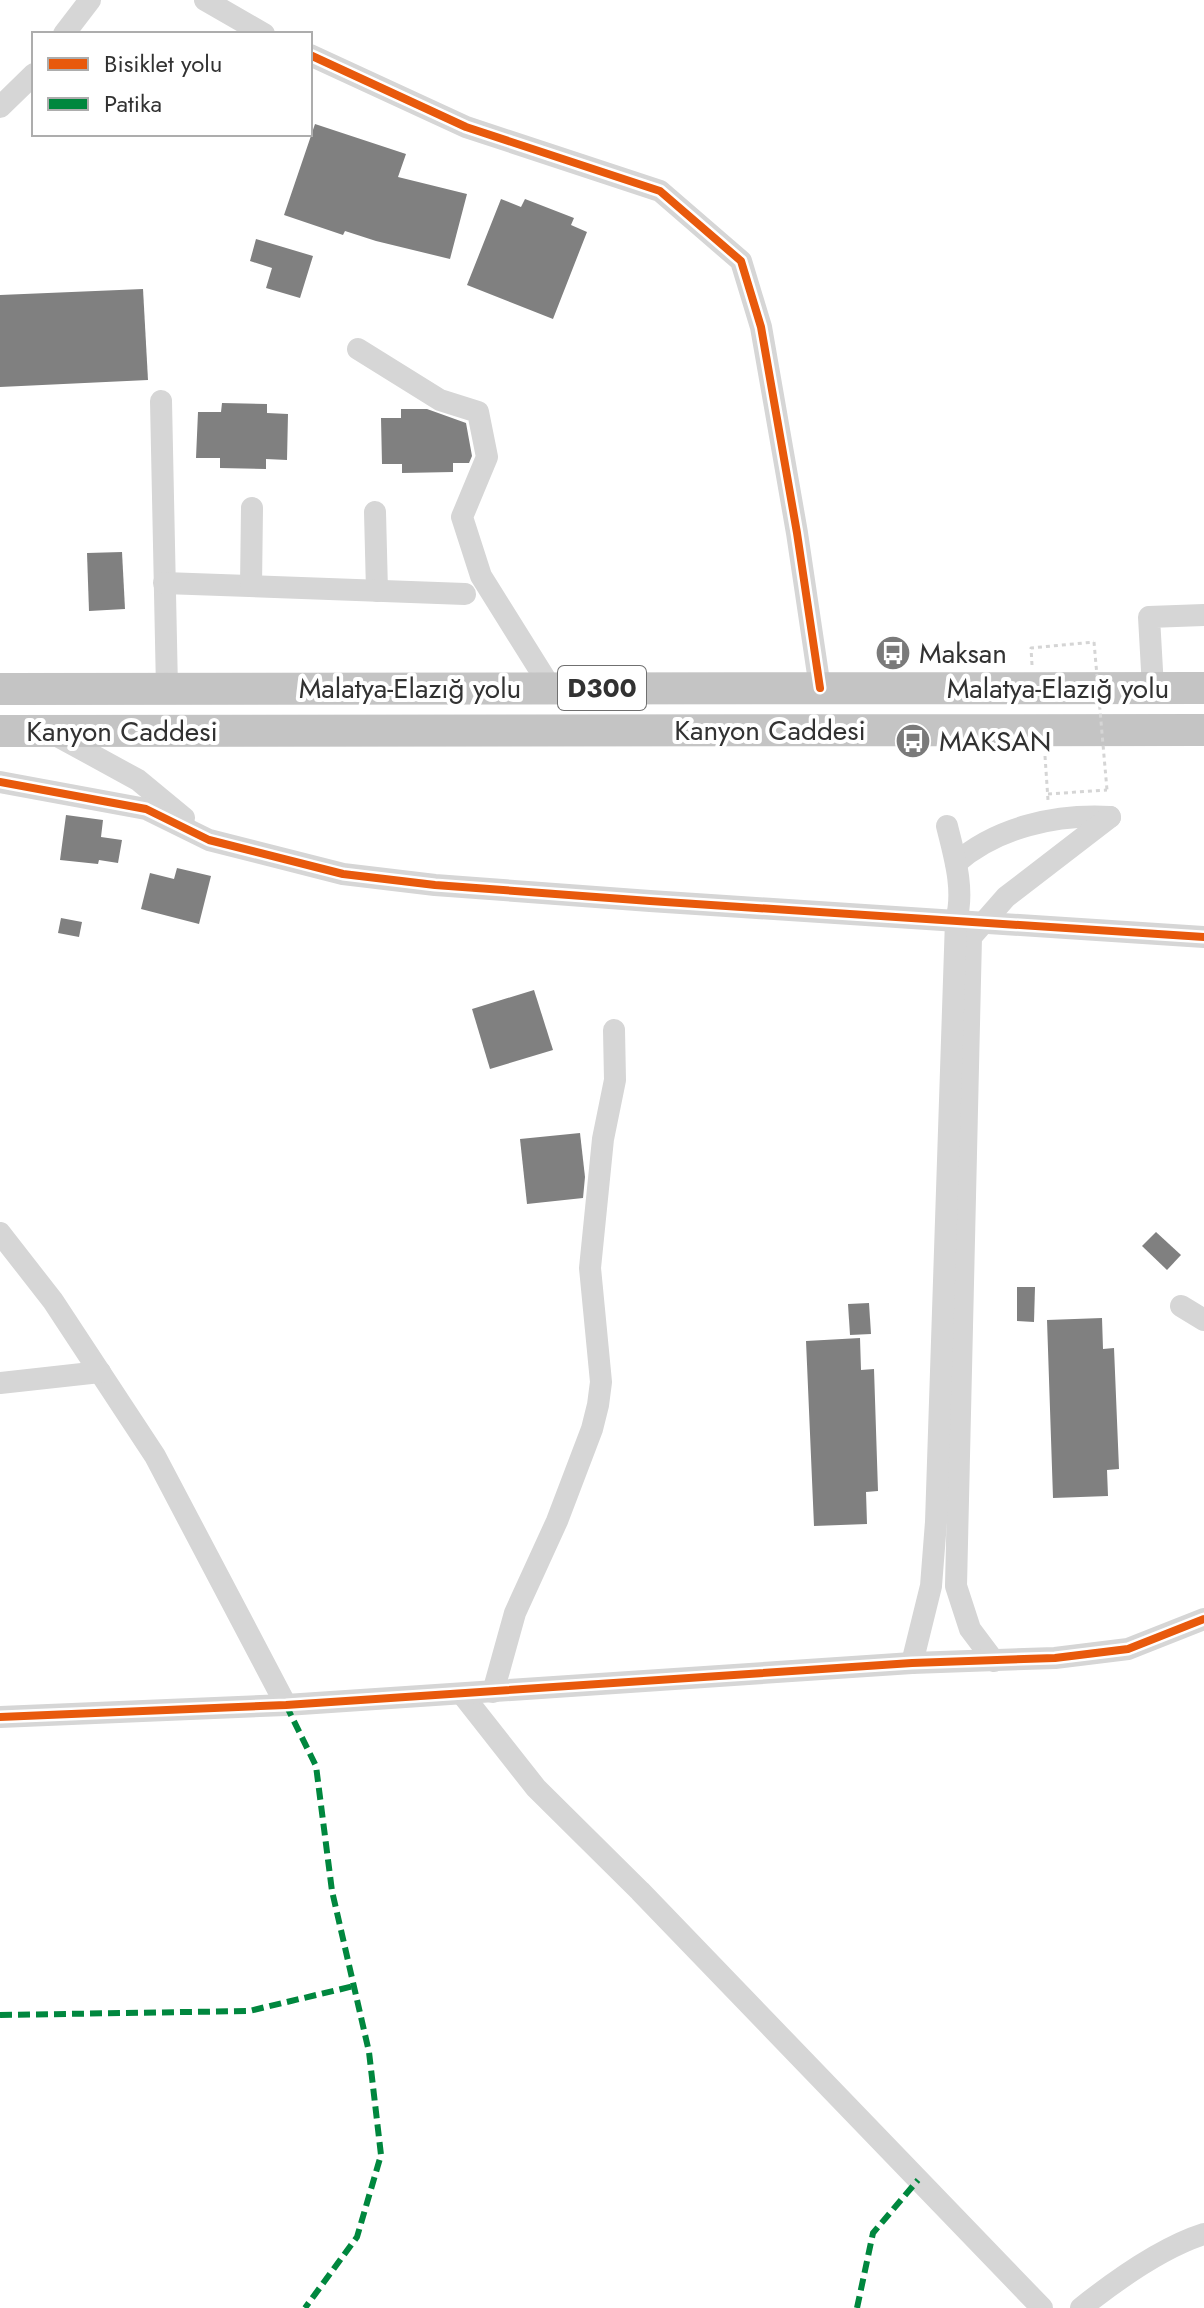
<svg xmlns="http://www.w3.org/2000/svg" width="1204" height="2308" font-family="Jost,sans-serif">
<style>
.building{fill:#808080}
.lines{fill:none;stroke-linecap:round;stroke-linejoin:round}
.path{stroke:#d5d5d5;stroke-width:3;stroke-dasharray:4 4;stroke-linecap:butt}
.minor{stroke:#d6d6d6;stroke-width:22}
.highway{stroke:#c4c4c4;stroke-width:32}
.path-bridge{stroke:#d5d5d5;stroke-width:3;stroke-dasharray:4 4;stroke-linecap:butt}
.quiet{stroke:#00873e;stroke-width:6;stroke-dasharray:12 6;stroke-linecap:butt}
.cycleway-casing{stroke:#fff;stroke-width:13}
.cycleway{stroke:#e8590c;stroke-width:8}
.labels{text-anchor:middle;stroke-width:8;stroke-linejoin:round;paint-order:stroke}
.shield{fill:#fff;stroke:#707070;stroke-width:2}
.shield-label{font-size:26px;font-weight:bold;fill:#323232}
.poi-label{font-size:28px;fill:#323232;stroke:#fff;text-anchor:start}
.street-label{font-size:28px;fill:#323232;stroke:#fff}
</style>
<rect width="100%" height="100%" fill="#fff"/>
<g class="building">
<polygon points="315,124 406,154 398,177 467,194 450,259 376,241 345,231 343,235 284,215"/>
<polygon points="501,199 521,207 525,199 574,218 571,225 587,232 553,319 467,285"/>
<polygon points="256,239 313,256 300,298 266,288 272,268 250,261"/>
<polygon points="143,289 148,380 0,387 0,295"/>
<polygon points="222,403 267,404 267,413 288,414 287,460 266,459 266,469 220,468 220,458 196,458 198,412 221,412"/>
<polygon points="401,409 427,409 466,423 472,456 469,463 453,463 453,472 402,473 402,464 382,464 381,418 401,418"/>
<polygon points="122,552 125,609 89,611 87,553"/>
<polygon points="66,815 103,820 101,837 122,840 118,863 99,860 98,864 60,860"/>
<polygon points="177,868 211,876 199,924 141,909 150,873 174,879"/>
<polygon points="61,918 82,922 79,937 58,933"/>
<polygon points="534,990 553,1050 490,1069 472,1009"/>
<polygon points="580,1133 585,1177 583,1198 527,1204 520,1139"/>
<polygon points="1156,1232 1181,1255 1167,1270 1142,1246"/>
<polygon points="1017,1287 1035,1287 1034,1322 1017,1321"/>
<polygon points="869,1303 871,1334 850,1335 848,1304"/>
<polygon points="1102,1318 1103,1349 1114,1348 1119,1469 1107,1470 1108,1496 1053,1498 1047,1320"/>
<polygon points="860,1338 861,1370 874,1369 878,1491 866,1492 867,1524 814,1526 806,1341"/>
</g>
<g class="lines">
<g class="path">
<polyline points="1032,665 1031,648 1094,642"/>
<polyline points="1045,756 1048,800"/>
<polyline points="1048,794 1107,790"/>
</g>
<g class="minor">
<polyline points="205,0 264,34"/>
<polyline points="64,34 90,0"/>
<polyline points="310,55 466,127 660,191 741,261 761,327 797,533 820,688"/>
<polyline points="0,107 34,74"/>
<polyline points="358,349 440,400 478,412 487,457 462,517 481,576 551,688"/>
<polyline points="161,401 167,689"/>
<polyline points="375,512 377,591"/>
<polyline points="164,583 465,594"/>
<polyline points="251,586 252,508"/>
<polyline points="1153,688 1149,617 1204,615"/>
<polyline points="52,733 138,780 184,818"/>
<polyline points="0,782 146,809 209,840 343,874 435,885 650,901 1204,937"/>
<path d="M956,863c41,-36 100,-49 154,-46"/>
<polyline points="0,1233 53,1301 155,1456 286,1705"/>
<polyline points="1181,1306 1204,1320"/>
<polyline points="0,1383 100,1372"/>
<polyline points="994,1661 970,1629 956,1586 971,937 1006,897 1110,817"/>
<path d="M912,1663l19,-77 5,-64 20,-602c9,-30 -2,-65 -9,-94"/>
<polyline points="493,1692 515,1613 557,1521 592,1429 598,1405 601,1382 590,1268 603,1139 615,1080 614,1030"/>
<polyline points="462,1694 536,1788 640,1891 1042,2308"/>
<polyline points="0,1717 286,1705 912,1663 1055,1658 1128,1649 1204,1619"/>
<path d="M1081,2308c34,-27 82,-61 123,-74"/>
</g>
<g class="highway">
<polyline points="0,689 1204,688"/>
<polyline points="0,731 1204,730"/>
</g>
<polyline class="path-bridge" points="1094,642 1107,790"/>
<g class="quiet">
<polyline points="286,1705 316,1766 332,1891 369,2052 381,2155 357,2237 305,2308"/>
<polyline points="0,2015 249,2011 354,1986"/>
<polyline points="857,2308 873,2233 918,2180"/>
</g>
<defs>
<g id="cycleway">
<polyline points="310,55 466,127 660,191 741,261 761,327 797,533 820,688"/>
<polyline points="0,782 146,809 209,840 343,874 435,885 650,901 1204,937"/>
<polyline points="0,1717 286,1705 912,1663 1055,1658 1128,1649 1204,1619"/>
</g>
</defs>
<use href="#cycleway" class="cycleway-casing"/>
<use href="#cycleway" class="cycleway"/>
</g>
<defs>
<symbol id="bus-disc" viewBox="-11 -11 22 22"><circle r="9.5" fill="#7a7a7a" stroke="#fff"/><path d="M-5-6H5V4H4V6H2V4H-2V6H-4V4H-5ZM-3.5-4V0h7V-4ZM-3.5 1.2v1.5H-2V1.2ZM2 1.2v1.5H3.5V1.2Z" fill="#fff"/></symbol>
</defs>
<g fill-rule="evenodd">
<use href="#bus-disc" x="873" y="633" width="40" height="40"/>
<use href="#bus-disc" x="893" y="721" width="40" height="40"/>
</g>
<g class="labels">
<rect class="shield" x="558" y="666" width="88" height="44" rx="6"/>
<g class="shield-label">
<text x="602" y="697">D300</text>
</g>
<g class="poi-label">
<text x="919" y="663">Maksan</text>
<text x="939" y="751">MAKSAN</text>
</g>
<g class="street-label">
<text x="410" y="698">Malatya-Elazığ yolu</text>
<text x="1058" y="698">Malatya-Elazığ yolu</text>
<text x="770" y="740">Kanyon Caddesi</text>
<text x="122" y="741">Kanyon Caddesi</text>
</g>
</g>
<rect x="32" y="32" width="280" height="104" fill="#ffffff" stroke="#adadad" stroke-width="2"/>
<rect x="48" y="58" width="40" height="12" fill="#e8590c" stroke="#adadad" stroke-width="2"/>
<text x="104" y="72" font-size="24" fill="#323232">Bisiklet yolu</text>
<rect x="48" y="98" width="40" height="12" fill="#00873e" stroke="#adadad" stroke-width="2"/>
<text x="104" y="112" font-size="24" fill="#323232">Patika</text>
</svg>
